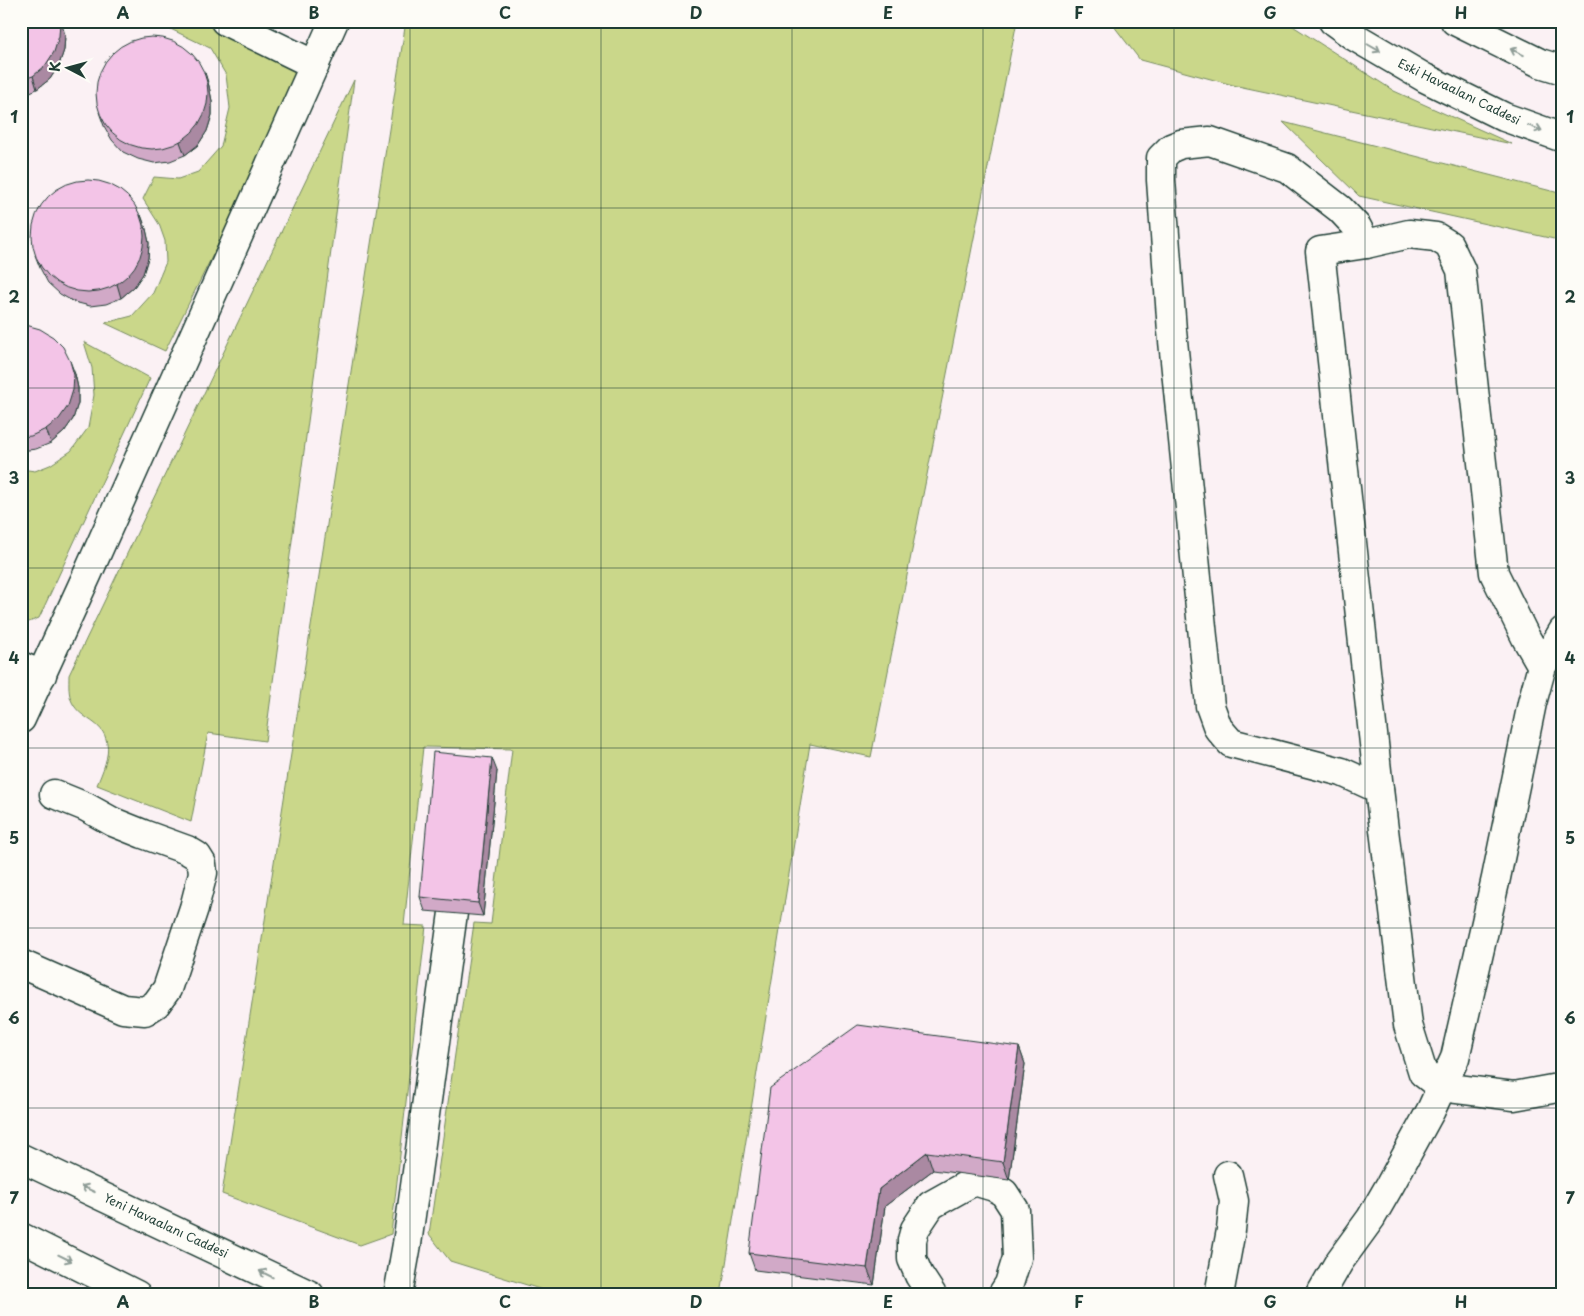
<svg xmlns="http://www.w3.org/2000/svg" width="1584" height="1316" font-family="'Playpen Sans',sans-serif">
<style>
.green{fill:#cad78a;stroke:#748a5f}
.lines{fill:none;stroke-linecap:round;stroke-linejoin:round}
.minor-casing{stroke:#1f3d34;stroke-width:31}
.major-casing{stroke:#1f3d34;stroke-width:31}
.highway-casing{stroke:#1f3d34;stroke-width:31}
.minor{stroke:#fdfcf7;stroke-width:28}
.major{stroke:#fdfcf7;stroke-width:28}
.highway{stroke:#fdfcf7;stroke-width:28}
.wall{fill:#d1a9c7;stroke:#1f3d34}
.shaded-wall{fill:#aa89a2;stroke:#1f3d34}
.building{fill:#f3c4e7;stroke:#1f3d34}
.oneway{stroke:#8e9c96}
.grid{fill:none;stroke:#1f3d34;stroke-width:1;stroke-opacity:0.55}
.labels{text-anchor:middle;stroke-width:5;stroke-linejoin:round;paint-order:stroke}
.street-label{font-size:12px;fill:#1f3d34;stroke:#fdfcf7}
.neatline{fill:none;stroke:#1f3d34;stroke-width:2}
.grid-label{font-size:16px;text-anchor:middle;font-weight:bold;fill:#1f3d34}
</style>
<rect width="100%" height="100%" fill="#fbf1f4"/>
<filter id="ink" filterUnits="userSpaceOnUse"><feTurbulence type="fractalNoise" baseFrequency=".02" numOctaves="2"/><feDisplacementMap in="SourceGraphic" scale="10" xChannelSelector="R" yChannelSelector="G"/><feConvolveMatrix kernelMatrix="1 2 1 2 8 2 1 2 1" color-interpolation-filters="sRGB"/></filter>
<g filter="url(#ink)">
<g class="green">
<polygon points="154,21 222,21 299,70 299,82 165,351 105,323 132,316 153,293 166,262 165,241 159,224 143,199 154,177 178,179 198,172 221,146 230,108 226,75 210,48"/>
<polygon points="406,21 1017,21 871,757 810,744 721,1295 559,1295 450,1261 429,1234 474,923 491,924 512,749 423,747 404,925 426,926 391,1234 360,1245 222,1194"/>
<polygon points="1110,21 1285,21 1394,91 1512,144 1233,85 1140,60"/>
<path d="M354,80l-89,661 -57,-8 -17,89 -94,-37c5,-12 13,-30 10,-42 -4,-23 -26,-22 -35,-41 -4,-8 -3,-19 -3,-27z"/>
<polygon points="1283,122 1563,194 1563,241 1359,196"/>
<polygon points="84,342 150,378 39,618 29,622 21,619 21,469 35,471 50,465 71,451 88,428 94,395 92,368"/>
</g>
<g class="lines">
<defs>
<g id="minor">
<polyline points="225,21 315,65"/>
<polyline points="1366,244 1357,227 1340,209 1287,168 1210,141 1181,144 1171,148 1161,158 1161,180 1172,331 1210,706 1218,728 1231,743 1342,772 1379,789"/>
<polyline points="21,666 42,675"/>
<polyline points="1542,666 1526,638 1494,573 1461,270 1449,245 1436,237 1409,234 1366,244 1320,251 1379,789 1408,1025 1423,1073 1441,1087 1514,1096 1563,1087"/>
<polyline points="21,719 88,573 334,21"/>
<polyline points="21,964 123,1009 145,1011 156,1004 167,989 194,908 203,873 202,864 197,856 187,850 143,834 113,822 86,807 54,794"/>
<polyline points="398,1295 407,1244 453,913"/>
<polyline points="932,1295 919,1275 912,1259 912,1240 915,1229 931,1205 974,1181 994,1187 1004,1193 1015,1210 1017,1258 1009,1284 1002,1295"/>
<polyline points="1219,1295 1231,1230 1234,1201 1228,1175"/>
<polyline points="1320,1295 1339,1262 1371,1218 1390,1185 1431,1110 1455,1058 1496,878 1532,703 1542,666 1563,631"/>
</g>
<g id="major">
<polyline points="21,1158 310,1295"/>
<polyline points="21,1237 137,1295"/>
</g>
<g id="highway">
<polyline points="1333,21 1355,37 1425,78 1504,117 1563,138"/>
<polyline points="1455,21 1540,63 1563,70"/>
</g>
</defs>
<use href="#minor" class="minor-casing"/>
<use href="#major" class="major-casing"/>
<use href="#highway" class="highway-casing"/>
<use href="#minor" class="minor"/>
<use href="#major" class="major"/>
<use href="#highway" class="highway"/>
</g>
<g class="wall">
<polygon points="21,21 65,35 64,50 59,65 50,79 37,89 21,96"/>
<polygon points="205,73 209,86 212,101 212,115 207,131 198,145 185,155 170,161 154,163 138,159 123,152 112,140 104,126 99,112"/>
<polygon points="141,215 146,229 149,243 148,258 143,274 134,287 121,298 106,304 90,306 74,302 60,294 48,283 40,268 35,255"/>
<polygon points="21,325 75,374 78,388 78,403 73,419 64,432 51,443 36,449 21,451"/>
<polygon points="497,771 483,916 425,911 420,897"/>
<polygon points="1019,1047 1025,1064 1009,1180 933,1170 885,1206 874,1285 755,1270 749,1253"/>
</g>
<g class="shaded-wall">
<polygon points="60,21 61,21 65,35 64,50 59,65 50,79 37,89 33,76"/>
<polygon points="205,73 209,86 212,101 212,115 207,131 198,145 185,155 180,142"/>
<polygon points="141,215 146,229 149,243 148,258 143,274 134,287 121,298 117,284"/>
<polygon points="70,361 75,374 78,388 78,403 73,419 64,432 51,443 46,429"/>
<polygon points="492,758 497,771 483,916 478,903"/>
<polygon points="1019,1047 1025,1064 1009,1180 1003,1162"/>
<polygon points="927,1152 933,1170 885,1206 874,1285 867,1268 879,1189"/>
</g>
<g class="building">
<polygon points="21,21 60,22 59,36 54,52 45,66 33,76 21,80"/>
<circle cx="152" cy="93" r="56"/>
<circle cx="88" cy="236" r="56"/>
<polygon points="21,325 26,325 40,329 53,337 63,347 70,361 74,375 73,390 68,406 59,419 46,429 31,436 21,437"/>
<polygon points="433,752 492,758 478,903 420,897"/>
<polygon points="858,1025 1019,1047 1003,1162 927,1152 879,1189 867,1268 749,1253 770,1088"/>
</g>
<defs><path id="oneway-shaft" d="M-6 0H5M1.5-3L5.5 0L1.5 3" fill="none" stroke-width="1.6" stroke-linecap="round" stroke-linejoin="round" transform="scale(1.25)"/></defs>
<g class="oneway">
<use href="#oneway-shaft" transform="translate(1374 48) rotate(30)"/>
<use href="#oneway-shaft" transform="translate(1517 52) rotate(-155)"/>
<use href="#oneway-shaft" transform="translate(1535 128) rotate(20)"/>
<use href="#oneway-shaft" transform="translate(88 1189) rotate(-155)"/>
<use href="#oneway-shaft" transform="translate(65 1258) rotate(26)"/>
<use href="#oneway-shaft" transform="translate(266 1274) rotate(-154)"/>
</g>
</g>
<path class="grid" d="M219,21v1274M410,21v1274M601,21v1274M792,21v1274M983,21v1274M1174,21v1274M1365,21v1274M21,208h1542M21,388h1542M21,568h1542M21,748h1542M21,928h1542M21,1108h1542"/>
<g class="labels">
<g class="street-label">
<text transform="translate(1459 92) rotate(26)" y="4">Eski Havaalanı Caddesi</text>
<text transform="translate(166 1226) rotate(25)" y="4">Yeni Havaalanı Caddesi</text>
</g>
</g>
<rect width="1584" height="1316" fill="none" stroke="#fdfcf7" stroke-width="55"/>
<g transform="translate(68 68) rotate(276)" stroke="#fdfcf7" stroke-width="4" paint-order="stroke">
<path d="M0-4L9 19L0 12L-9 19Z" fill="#1f3d34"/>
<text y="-8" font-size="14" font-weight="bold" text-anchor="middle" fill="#1f3d34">K</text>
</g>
<rect x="28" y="28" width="1528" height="1260" class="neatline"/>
<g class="grid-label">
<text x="123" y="19">A</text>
<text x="314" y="19">B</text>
<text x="505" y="19">C</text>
<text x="696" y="19">D</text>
<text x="888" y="19">E</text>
<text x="1079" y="19">F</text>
<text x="1270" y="19">G</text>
<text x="1461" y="19">H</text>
<text x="14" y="123">1</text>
<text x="1570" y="123">1</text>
<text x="14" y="303">2</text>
<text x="1570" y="303">2</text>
<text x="14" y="484">3</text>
<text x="1570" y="484">3</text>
<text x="14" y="664">4</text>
<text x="1570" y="664">4</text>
<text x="14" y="844">5</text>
<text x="1570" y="844">5</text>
<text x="14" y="1024">6</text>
<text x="1570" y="1024">6</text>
<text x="14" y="1204">7</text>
<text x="1570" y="1204">7</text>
<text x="123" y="1308">A</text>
<text x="314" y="1308">B</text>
<text x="505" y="1308">C</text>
<text x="696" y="1308">D</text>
<text x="888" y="1308">E</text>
<text x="1079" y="1308">F</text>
<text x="1270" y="1308">G</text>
<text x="1461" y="1308">H</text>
</g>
</svg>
